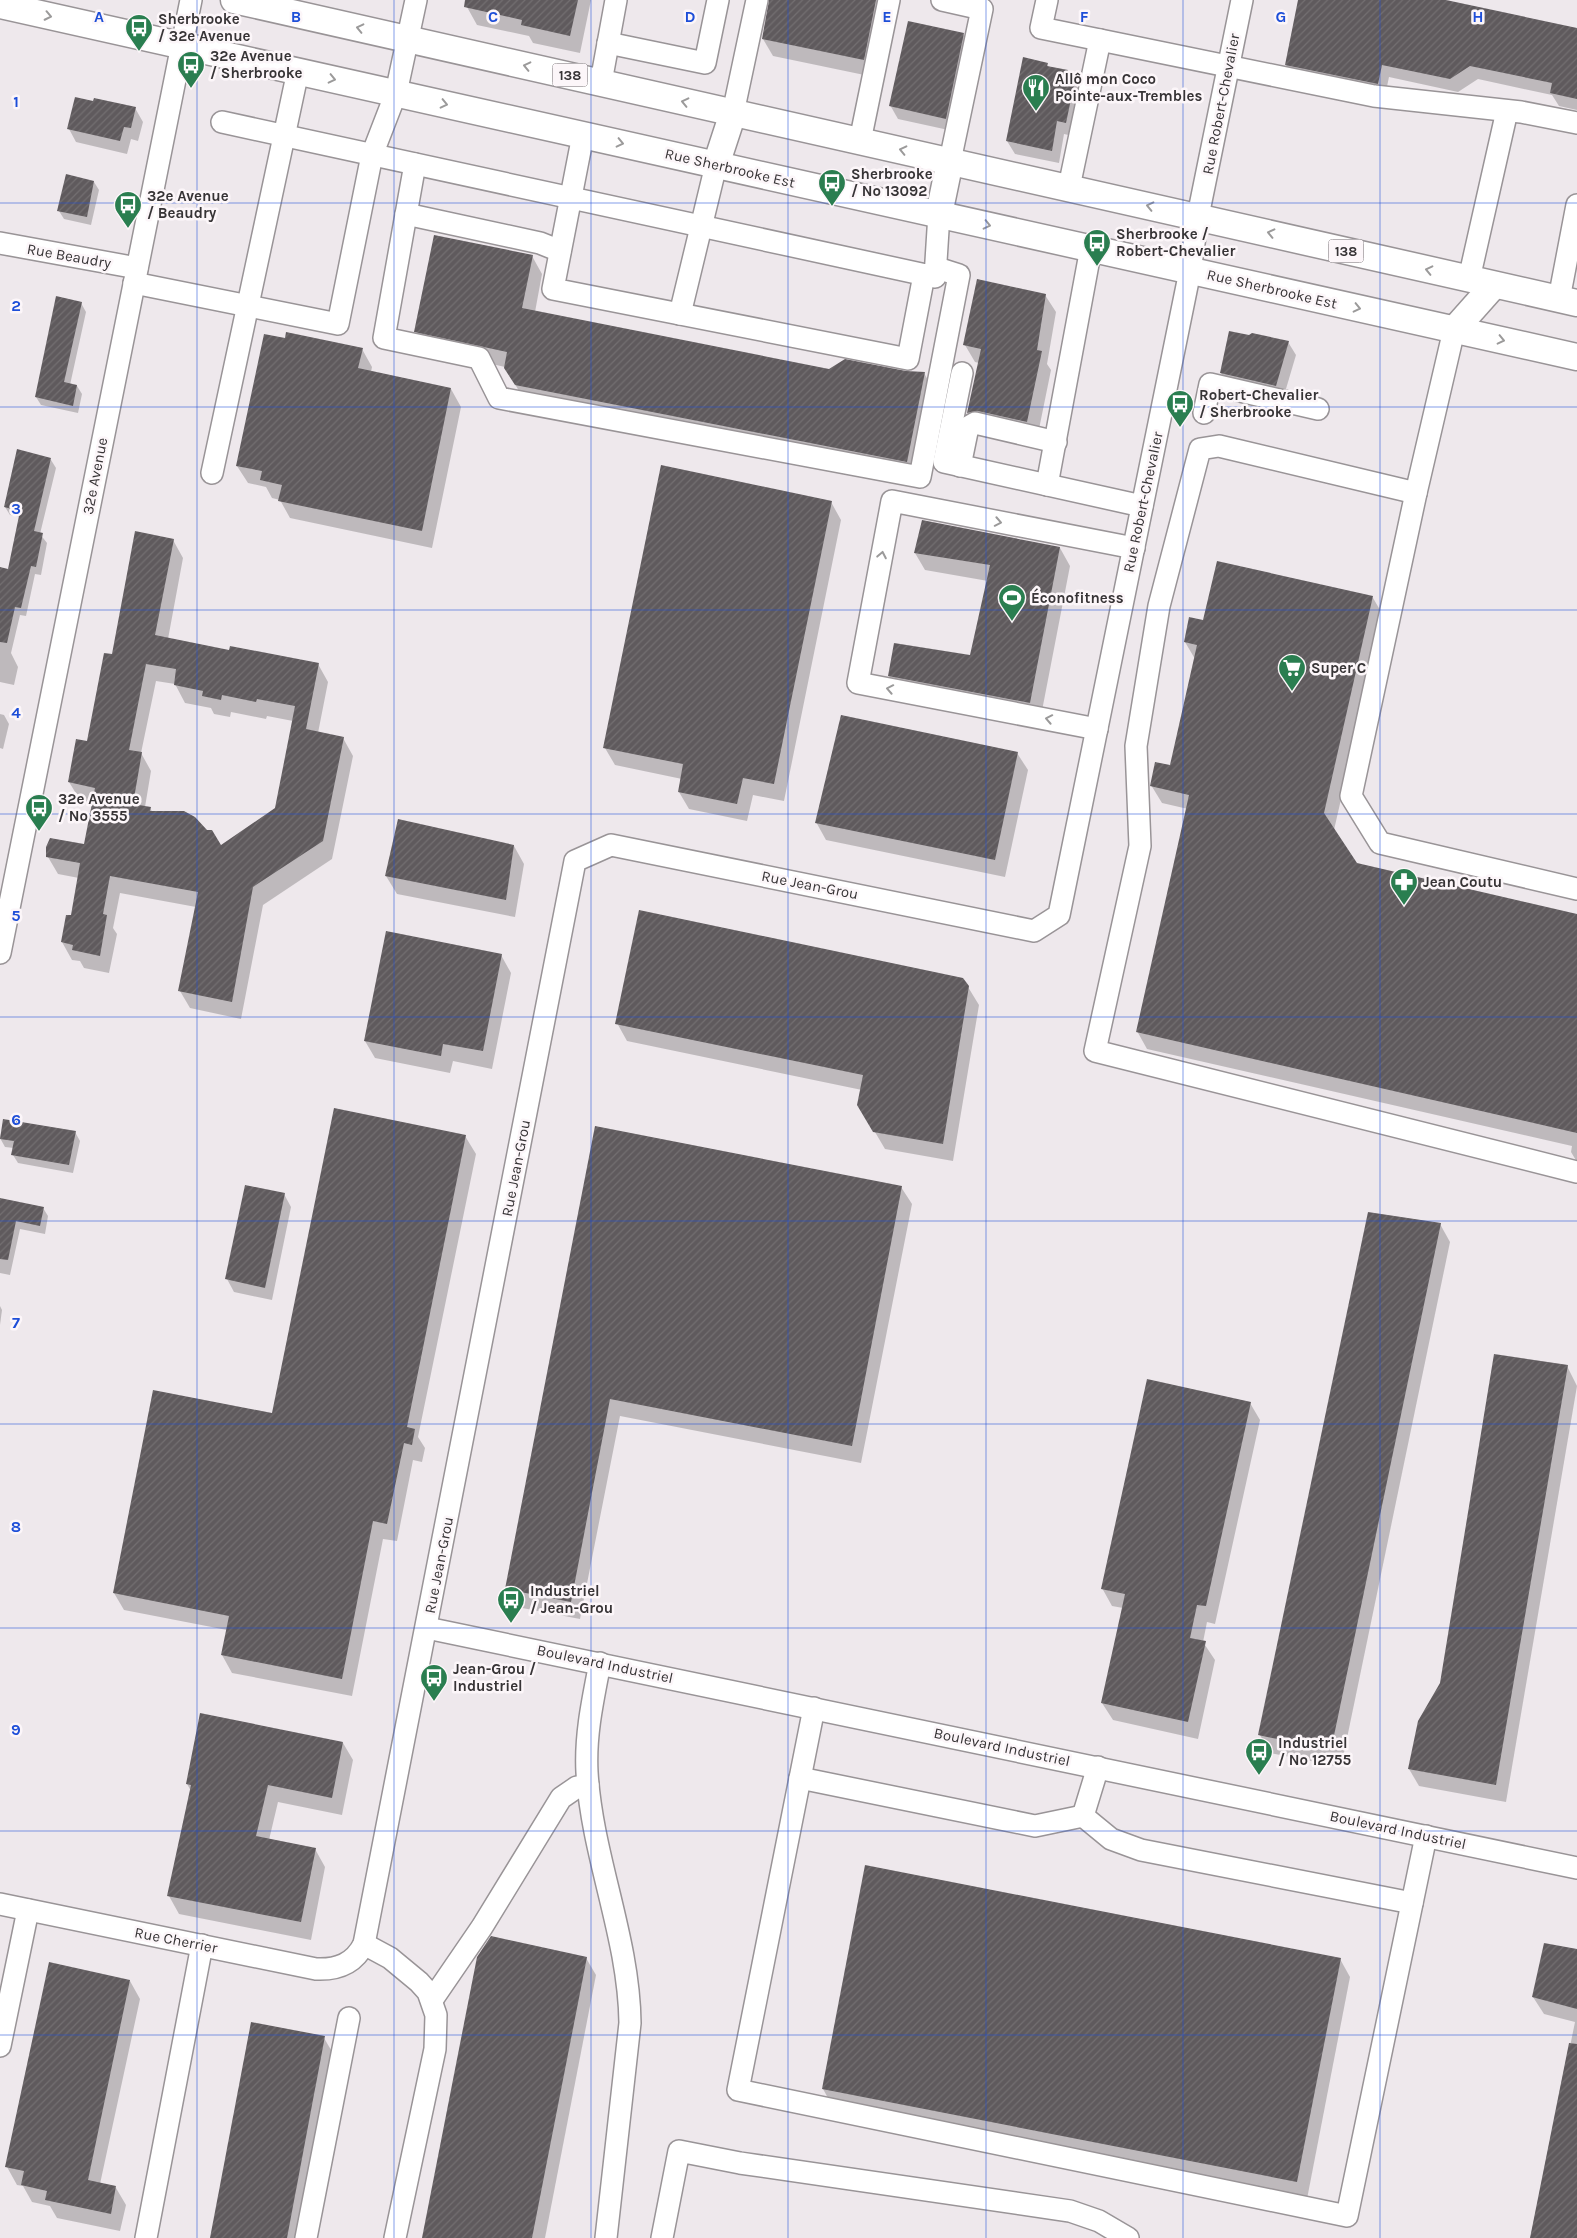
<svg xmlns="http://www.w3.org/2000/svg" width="1577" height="2238" font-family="Karla,sans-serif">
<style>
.shadow{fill:#0003;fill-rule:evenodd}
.building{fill:url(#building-hatch);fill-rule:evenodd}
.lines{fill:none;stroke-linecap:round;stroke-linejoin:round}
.minor-casing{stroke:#999497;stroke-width:24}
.major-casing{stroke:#999497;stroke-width:29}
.minor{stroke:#fff;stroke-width:21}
.major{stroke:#fff;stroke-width:26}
.oneway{stroke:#9b9a9a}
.grid{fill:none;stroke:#1d4ed8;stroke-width:1;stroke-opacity:0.55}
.labels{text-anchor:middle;stroke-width:5;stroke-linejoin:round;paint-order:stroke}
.shield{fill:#fcf6f9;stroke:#726e70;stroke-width:1}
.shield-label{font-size:14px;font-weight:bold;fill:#373436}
.poi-label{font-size:15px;font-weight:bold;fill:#373436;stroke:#fcf6f9;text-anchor:start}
.street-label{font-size:15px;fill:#373436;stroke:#fcf6f9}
.grid-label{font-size:16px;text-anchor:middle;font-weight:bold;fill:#1d4ed8;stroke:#fcf6f9;stroke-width:5;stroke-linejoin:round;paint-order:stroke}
</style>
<defs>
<pattern id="building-hatch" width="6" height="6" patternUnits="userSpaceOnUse" patternTransform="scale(1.25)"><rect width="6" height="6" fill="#5f5a5d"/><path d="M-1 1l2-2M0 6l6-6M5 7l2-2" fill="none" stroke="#736f71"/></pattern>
</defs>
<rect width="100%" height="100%" fill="#eee8ec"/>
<g class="shadow">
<polygon points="468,0 591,0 580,53 533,43 529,36 477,25 467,7"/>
<polygon points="770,0 878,0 887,15 874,77 773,56 763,39"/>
<polygon points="1300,0 1440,0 1577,29 1577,110 1559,106 1552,95 1478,79 1458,92 1389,77 1385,96 1294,78 1286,65"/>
<polygon points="963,34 971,48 953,131 898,119 890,105"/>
<polygon points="1047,64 1049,68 1067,71 1082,94 1073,136 1064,134 1059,163 1015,154 1007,141"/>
<polygon points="135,108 143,122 138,141 131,139 127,154 76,142 69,129"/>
<polygon points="94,182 99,190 91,225 64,219 59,211"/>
<polygon points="532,256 542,274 535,312 830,370 924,373 934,391 916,479 526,403 505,367 426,349 416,331"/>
<polygon points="1045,295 1056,312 1047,364 1051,370 1037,439 979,430 969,413 979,363 975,362 965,345"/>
<polygon points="81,303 86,312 70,385 77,386 82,394 78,413 41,405 36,397"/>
<polygon points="1288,342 1296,355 1283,399 1229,386 1221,373"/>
<polygon points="362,349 372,367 371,372 451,389 461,407 432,548 290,518 280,500 272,498 266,487 248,483 237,466"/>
<polygon points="17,451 51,460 56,468 40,534 47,543 41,575 35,574 26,616 20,615 11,653 18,667 14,685 0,682 0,568 9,570 20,517 10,515 5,507"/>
<polygon points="831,502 841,520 784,801 753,795 747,821 689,809 679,792 682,779 615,765 605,748"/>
<path d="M173,540l10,18 -15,81 62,12 88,13 10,18 -10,51 25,5 10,18 -21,103 -69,46 -22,114 -51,-11 -10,-17 16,-84 -76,-14 -7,35 4,6 -8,39 -25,-5 -4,-7 -8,-1 -10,-18 10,-26 7,-38 -21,-4 -10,-17 37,-12 8,-42 -13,-3 -11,-18 19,-39 25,-87zM156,681l19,3 10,19 26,5 3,6 16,3 1,-5 35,7 1,-3 26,5 -17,88 -56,38 -67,-34 -3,-5 -5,-1 6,-36 -10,-18z"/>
<polygon points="1060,548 1070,566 1040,721 899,693 889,676 971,657 988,581 925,570 915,553"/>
<polygon points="1373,598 1383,615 1334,830 1356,864 1577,915 1577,1162 1571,1152 1572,1146 1147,1049 1137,1031 1188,809 1162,803 1151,785 1171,767 1195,659 1185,642 1204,621"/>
<polygon points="0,714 4,715 9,724 3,749 0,748"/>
<polygon points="1017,753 1028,770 1005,877 826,840 816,822"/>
<polygon points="514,846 524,864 515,917 397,894 386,876"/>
<polygon points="501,955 511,973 492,1069 453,1061 450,1073 375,1058 365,1041"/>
<polygon points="968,987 979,1005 953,1161 885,1149 859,1105 862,1090 627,1041 617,1023"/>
<polygon points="4,1120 75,1132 80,1141 73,1173 18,1163 13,1155 14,1148 5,1147 0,1138"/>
<polygon points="596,1127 901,1187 912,1204 861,1463 620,1416 580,1619 517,1607 506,1589"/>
<polygon points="465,1136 476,1154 418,1437 425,1448 422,1462 413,1460 397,1541 383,1539 352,1696 232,1673 222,1655 227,1630 124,1610 114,1593 272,1415"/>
<polygon points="284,1194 291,1207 272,1300 234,1292 227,1279"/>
<polygon points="0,1199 43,1208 48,1216 45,1234 20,1229 10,1275 0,1273"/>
<polygon points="1440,1224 1450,1242 1341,1767 1270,1753 1260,1735"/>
<polygon points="0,1306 2,1310 0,1325"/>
<polygon points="1567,1366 1577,1386 1506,1802 1419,1786 1409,1769"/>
<polygon points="1250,1403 1260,1420 1215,1624 1207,1622 1203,1642 1215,1660 1198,1739 1113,1720 1102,1703 1123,1608 1112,1606 1102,1588"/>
<polygon points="343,1743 353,1760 342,1815 278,1802 269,1840 315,1849 325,1867 311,1940 179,1914 169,1896 191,1791 187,1784"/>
<polygon points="1577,1950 1577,2238 1531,2238 1575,2022 1544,2014 1533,1997"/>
<polygon points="586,1958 596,1975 545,2238 423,2238"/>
<polygon points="1340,1959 1350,1977 1307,2199 833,2107 823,2089"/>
<polygon points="130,1981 140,1999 100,2184 116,2188 126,2205 120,2231 57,2218 50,2206 32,2202 23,2186 17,2185 7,2167"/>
<polygon points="324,2038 334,2055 300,2238 212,2238"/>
</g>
<g class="building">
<polygon points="465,0 578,0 570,36 521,25 522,20 464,7"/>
<polygon points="769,0 876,0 864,60 762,39"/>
<polygon points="1298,0 1446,0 1577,28 1577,99 1550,93 1552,83 1470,66 1450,79 1382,65 1378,84 1285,65"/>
<polygon points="908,21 964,33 946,119 889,106"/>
<polygon points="1023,57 1048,63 1047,66 1068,70 1066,78 1075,80 1066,123 1057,121 1052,151 1006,141"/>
<polygon points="75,97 93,101 94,98 136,107 131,128 124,127 120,141 67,129"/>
<polygon points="66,174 94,181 87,217 57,211"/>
<polygon points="434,235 533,255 522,308 829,369 845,359 906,371 925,372 907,462 515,385 504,368 507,352 414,332"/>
<polygon points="977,279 1046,294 1037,350 1042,351 1027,422 978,411 967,413 981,349 963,345"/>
<polygon points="56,296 82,302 64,382 77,385 73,406 35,397"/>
<polygon points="1229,331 1249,335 1252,333 1289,341 1276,386 1220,373"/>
<polygon points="286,332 363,348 358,368 451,388 422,531 278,501 282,485 260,480 262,471 236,466 264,334 285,338"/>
<polygon points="17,449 51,458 34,531 43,533 36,567 31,566 21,608 15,607 7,643 0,642 0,567 8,569 20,511 4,507"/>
<polygon points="661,465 832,501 774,784 743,778 737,804 678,792 683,764 603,748"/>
<polygon points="922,520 1060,547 1030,703 888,676 894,643 970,655 990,565 914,553"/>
<path d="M135,531l39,8 -19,96 74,15 1,-4 89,17 -13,66 38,8 -21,104 -70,46 -21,115 -54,-11 20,-99 -88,-16 -7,38 4,1 -7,41 -28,-6 1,-5 -12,-3 5,-27h5l9,-52 -34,-6v-10l4,-9 34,6 11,-56 -27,-6 8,-43 11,2 17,-88 8,1zM146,664l30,5 -2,16 29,6 -1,5 19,4 1,-5 34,7 1,-3 38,7 -20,102 -54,37 -9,-15h-5l-12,-13 -11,-6h-34l1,-4 -18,-3 9,-52 -13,-2z"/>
<polygon points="1217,561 1373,596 1324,813 1357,863 1577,914 1577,1133 1136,1032 1189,795 1150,786 1155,762 1170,765 1197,645 1184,642 1189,617 1203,620"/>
<polygon points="841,715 1018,752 995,860 815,823"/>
<polygon points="398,819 514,845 506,900 385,876"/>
<polygon points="639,910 963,978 969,986 943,1144 873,1132 857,1105 863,1075 615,1024"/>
<polygon points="386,931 502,954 483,1051 443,1044 441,1056 364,1041"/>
<polygon points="334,1108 466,1135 407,1427 415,1429 412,1445 404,1443 387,1524 373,1521 342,1679 221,1655 229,1616 113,1593 153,1390 272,1413"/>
<polygon points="3,1119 76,1131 69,1165 11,1155 14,1141 0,1139"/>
<polygon points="595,1126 902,1186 852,1446 610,1399 571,1602 505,1589"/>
<polygon points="245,1185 285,1193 265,1288 225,1279"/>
<polygon points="0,1198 44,1207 40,1226 16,1221 8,1260 0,1259"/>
<polygon points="1368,1212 1441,1223 1331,1750 1258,1735"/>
<polygon points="1494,1354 1568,1365 1496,1785 1408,1769 1418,1721 1440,1683"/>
<polygon points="1147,1379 1251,1402 1206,1606 1197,1605 1190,1638 1206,1641 1188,1722 1101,1703 1125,1594 1101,1589"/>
<polygon points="200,1713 343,1742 332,1798 268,1785 256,1836 316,1848 301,1922 167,1896 191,1785 186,1784"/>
<polygon points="865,1865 1341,1958 1297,2182 822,2089"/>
<polygon points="491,1936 587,1957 532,2238 422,2238 477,1957"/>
<polygon points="1544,1943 1577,1949 1577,2009 1532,1997"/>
<polygon points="49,1962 130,1980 88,2180 116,2186 111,2214 45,2200 47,2191 21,2185 24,2171 5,2167"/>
<polygon points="251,2022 325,2036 287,2238 210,2238"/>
<polygon points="1569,2043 1577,2044 1577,2238 1530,2238"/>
</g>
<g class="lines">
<defs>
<g id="minor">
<polyline points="942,0 982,9 950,161"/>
<polyline points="1047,0 1041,28 1100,40"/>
<polyline points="608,43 705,63 718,0"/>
<polyline points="601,82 616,0"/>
<polyline points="733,113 757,0"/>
<polyline points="222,122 935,277 939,214"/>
<polyline points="583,135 553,289 908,359 924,275"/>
<polyline points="860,141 889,0"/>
<polyline points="415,164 384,338 479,358 499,398 920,477 959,275 937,268"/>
<polyline points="1069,187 1100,40 1374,96 1521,112 1577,123"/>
<polyline points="406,214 540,243 560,251"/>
<polyline points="0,243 137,268"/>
<polyline points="1469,279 1507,111"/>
<polyline points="134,283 338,324 372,155 396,93 416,0"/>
<polyline points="1559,299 1577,205"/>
<polyline points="680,314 716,165"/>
<polyline points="1454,330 1416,493 1351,796 1380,843 1577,889"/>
<polyline points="962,373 944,462 1142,506"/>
<polyline points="1204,413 1210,384 1318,409"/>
<polyline points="960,466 968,427 975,423 1056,442"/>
<polyline points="212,473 298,71"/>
<polyline points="1047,485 1091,248"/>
<polyline points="1416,493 1219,446 1200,449 1159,606 1136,746 1140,846 1095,1051 1577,1172"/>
<polyline points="1097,729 858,683 892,501 1134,548"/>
<polyline points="0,953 191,0"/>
<polyline points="427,1628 1577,1868"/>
<path d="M600,1663c-7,36 -15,72 -13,109 5,85 42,165 43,251l-24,215"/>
<polyline points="814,1708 738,2090 1347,2216 1426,1836"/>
<polyline points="1098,1767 1083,1816 1111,1839 1141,1850 1412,1903"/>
<polyline points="800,1778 1035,1826 1083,1816"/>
<path d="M0,1904l316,65c21,1 38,-5 48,-25l211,-1083 36,-16 423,86 25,-16 131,-644 8,-55 44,-216"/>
<polyline points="364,1944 390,1958 419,1982 428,1992 436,2015 435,2049 395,2238"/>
<polyline points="432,2000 482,1927 561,1798 577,1787 588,1785"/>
<polyline points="0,2046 28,1910"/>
<polyline points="146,2238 202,1945"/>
<polyline points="306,2238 349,2018"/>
<polyline points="662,2238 679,2151 740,2163 1070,2211 1099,2221 1128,2238"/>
</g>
<g id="major">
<polyline points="234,0 1577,303"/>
<polyline points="0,5 1577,357"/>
<polyline points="716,165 733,113"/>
<polyline points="939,214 950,161"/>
<polyline points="1454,330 1494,285"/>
</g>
</defs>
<use href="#minor" class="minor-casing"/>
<use href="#major" class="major-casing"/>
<use href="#minor" class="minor"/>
<use href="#major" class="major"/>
</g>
<defs><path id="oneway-chevron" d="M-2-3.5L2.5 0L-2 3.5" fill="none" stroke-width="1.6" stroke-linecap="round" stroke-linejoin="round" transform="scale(1.25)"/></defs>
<g class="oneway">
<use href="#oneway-chevron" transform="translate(48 16) rotate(12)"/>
<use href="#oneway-chevron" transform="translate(360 28) rotate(-167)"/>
<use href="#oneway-chevron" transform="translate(527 66) rotate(-167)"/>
<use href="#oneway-chevron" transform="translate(332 79) rotate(13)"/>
<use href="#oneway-chevron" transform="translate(685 102) rotate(-167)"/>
<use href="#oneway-chevron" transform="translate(444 104) rotate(13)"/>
<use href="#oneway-chevron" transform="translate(620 143) rotate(13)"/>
<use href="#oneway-chevron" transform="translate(903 150) rotate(-167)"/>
<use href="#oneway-chevron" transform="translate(1150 206) rotate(-167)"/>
<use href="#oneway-chevron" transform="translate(987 225) rotate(13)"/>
<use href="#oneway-chevron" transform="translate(1271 233) rotate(-167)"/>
<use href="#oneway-chevron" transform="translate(1429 270) rotate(-167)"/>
<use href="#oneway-chevron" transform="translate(1357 308) rotate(13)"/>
<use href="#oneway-chevron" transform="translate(1501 340) rotate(13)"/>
<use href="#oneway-chevron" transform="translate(998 522) rotate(11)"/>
<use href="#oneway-chevron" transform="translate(882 555) rotate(-79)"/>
<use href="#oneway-chevron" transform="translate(890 689) rotate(-169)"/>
<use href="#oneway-chevron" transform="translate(1049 719) rotate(-169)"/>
</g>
<path class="grid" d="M197,0v2238M394,0v2238M591,0v2238M788,0v2238M986,0v2238M1183,0v2238M1380,0v2238M0,203h1577M0,407h1577M0,610h1577M0,814h1577M0,1017h1577M0,1221h1577M0,1424h1577M0,1628h1577M0,1831h1577M0,2035h1577"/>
<defs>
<symbol id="bus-pin" viewBox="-11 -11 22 30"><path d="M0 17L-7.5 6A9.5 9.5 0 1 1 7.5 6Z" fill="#2a7e50" stroke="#fcf6f9"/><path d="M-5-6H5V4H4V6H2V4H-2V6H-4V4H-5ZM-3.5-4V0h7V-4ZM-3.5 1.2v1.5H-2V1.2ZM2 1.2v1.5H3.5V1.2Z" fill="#fff"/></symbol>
<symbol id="restaurant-pin" viewBox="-11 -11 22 30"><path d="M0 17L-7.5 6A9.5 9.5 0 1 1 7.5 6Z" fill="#2a7e50" stroke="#fcf6f9"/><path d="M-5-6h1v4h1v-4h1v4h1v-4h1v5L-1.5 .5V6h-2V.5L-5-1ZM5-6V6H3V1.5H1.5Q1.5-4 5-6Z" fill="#fff"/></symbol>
<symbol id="stadium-pin" viewBox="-11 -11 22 30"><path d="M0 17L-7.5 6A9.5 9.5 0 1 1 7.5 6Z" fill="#2a7e50" stroke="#fcf6f9"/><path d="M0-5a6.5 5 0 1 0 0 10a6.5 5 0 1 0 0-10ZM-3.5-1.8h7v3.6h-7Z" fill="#fff"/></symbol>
<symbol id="supermarket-pin" viewBox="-11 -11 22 30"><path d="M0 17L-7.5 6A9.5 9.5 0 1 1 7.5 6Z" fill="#2a7e50" stroke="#fcf6f9"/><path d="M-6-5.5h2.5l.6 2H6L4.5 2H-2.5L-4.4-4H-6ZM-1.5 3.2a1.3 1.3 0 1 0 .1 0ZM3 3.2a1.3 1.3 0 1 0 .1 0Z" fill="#fff"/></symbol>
<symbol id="pharmacy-pin" viewBox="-11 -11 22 30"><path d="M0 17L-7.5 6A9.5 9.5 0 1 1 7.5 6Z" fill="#2a7e50" stroke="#fcf6f9"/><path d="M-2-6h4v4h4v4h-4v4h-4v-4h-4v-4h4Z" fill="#fff"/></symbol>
</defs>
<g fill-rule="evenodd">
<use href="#bus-pin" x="123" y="12" width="32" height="43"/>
<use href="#bus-pin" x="175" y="49" width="32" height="43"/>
<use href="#restaurant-pin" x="1020" y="72" width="32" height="43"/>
<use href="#bus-pin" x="816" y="167" width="32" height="43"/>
<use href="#bus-pin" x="112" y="189" width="32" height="43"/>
<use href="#bus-pin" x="1081" y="227" width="32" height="43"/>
<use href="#bus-pin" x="1164" y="388" width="32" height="43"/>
<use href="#stadium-pin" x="996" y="582" width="32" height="43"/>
<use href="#supermarket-pin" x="1276" y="652" width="32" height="43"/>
<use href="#bus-pin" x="23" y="792" width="32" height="43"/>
<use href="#pharmacy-pin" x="1388" y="866" width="32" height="43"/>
<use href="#bus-pin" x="495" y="1584" width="32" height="43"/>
<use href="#bus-pin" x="418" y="1662" width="32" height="43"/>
<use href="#bus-pin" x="1243" y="1736" width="32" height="43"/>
</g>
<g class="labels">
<g class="shield">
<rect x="552.5" y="63.5" width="35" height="23" rx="4"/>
<rect x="1328.5" y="239.5" width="35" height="23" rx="4"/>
</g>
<g class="shield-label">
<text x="570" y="80">138</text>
<text x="1346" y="256">138</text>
</g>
<g class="poi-label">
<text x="158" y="24">Sherbrooke<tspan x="158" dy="17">/ 32e Avenue</tspan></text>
<text x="210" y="61">32e Avenue<tspan x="210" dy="17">/ Sherbrooke</tspan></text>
<text x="1055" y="84">Allô mon Coco<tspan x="1055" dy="17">Pointe-aux-Trembles</tspan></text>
<text x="851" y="179">Sherbrooke<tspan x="851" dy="17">/ No 13092</tspan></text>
<text x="147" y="201">32e Avenue<tspan x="147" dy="17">/ Beaudry</tspan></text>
<text x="1116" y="239">Sherbrooke /<tspan x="1116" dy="17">Robert-Chevalier</tspan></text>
<text x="1199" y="400">Robert-Chevalier<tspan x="1199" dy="17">/ Sherbrooke</tspan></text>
<text x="1031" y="603">Éconofitness</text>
<text x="1311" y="673">Super C</text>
<text x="58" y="804">32e Avenue<tspan x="58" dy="17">/ No 3555</tspan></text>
<text x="1423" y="887">Jean Coutu</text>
<text x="530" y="1596">Industriel<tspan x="530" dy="17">/ Jean-Grou</tspan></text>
<text x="453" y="1674">Jean-Grou /<tspan x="453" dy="17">Industriel</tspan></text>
<text x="1278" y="1748">Industriel<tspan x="1278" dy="17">/ No 12755</tspan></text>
</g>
<g class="street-label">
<text transform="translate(1221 104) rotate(-79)" y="5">Rue Robert-Chevalier</text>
<text transform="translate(730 168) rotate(13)" y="5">Rue Sherbrooke Est</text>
<text transform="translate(69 256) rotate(10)" y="5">Rue Beaudry</text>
<text transform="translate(1272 289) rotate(13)" y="5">Rue Sherbrooke Est</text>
<text transform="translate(95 476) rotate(-79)" y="5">32e Avenue</text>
<text transform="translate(1143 502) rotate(-78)" y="5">Rue Robert-Chevalier</text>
<text transform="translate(810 885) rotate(11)" y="5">Rue Jean-Grou</text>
<text transform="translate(516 1168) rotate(-79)" y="5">Rue Jean-Grou</text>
<text transform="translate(439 1565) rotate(-79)" y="5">Rue Jean-Grou</text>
<text transform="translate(605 1664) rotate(12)" y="5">Boulevard Industriel</text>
<text transform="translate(1002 1747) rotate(12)" y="5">Boulevard Industriel</text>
<text transform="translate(1398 1830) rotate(12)" y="5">Boulevard Industriel</text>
<text transform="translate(176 1940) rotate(11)" y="5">Rue Cherrier</text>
</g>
</g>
<g class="grid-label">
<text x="99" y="22">A</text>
<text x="296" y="22">B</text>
<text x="493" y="22">C</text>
<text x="690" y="22">D</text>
<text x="887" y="22">E</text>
<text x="1084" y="22">F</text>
<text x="1281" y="22">G</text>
<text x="1478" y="22">H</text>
<text x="16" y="107">1</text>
<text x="16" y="311">2</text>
<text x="16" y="514">3</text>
<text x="16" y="718">4</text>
<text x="16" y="921">5</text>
<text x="16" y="1125">6</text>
<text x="16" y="1328">7</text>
<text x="16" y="1532">8</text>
<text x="16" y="1735">9</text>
</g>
</svg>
